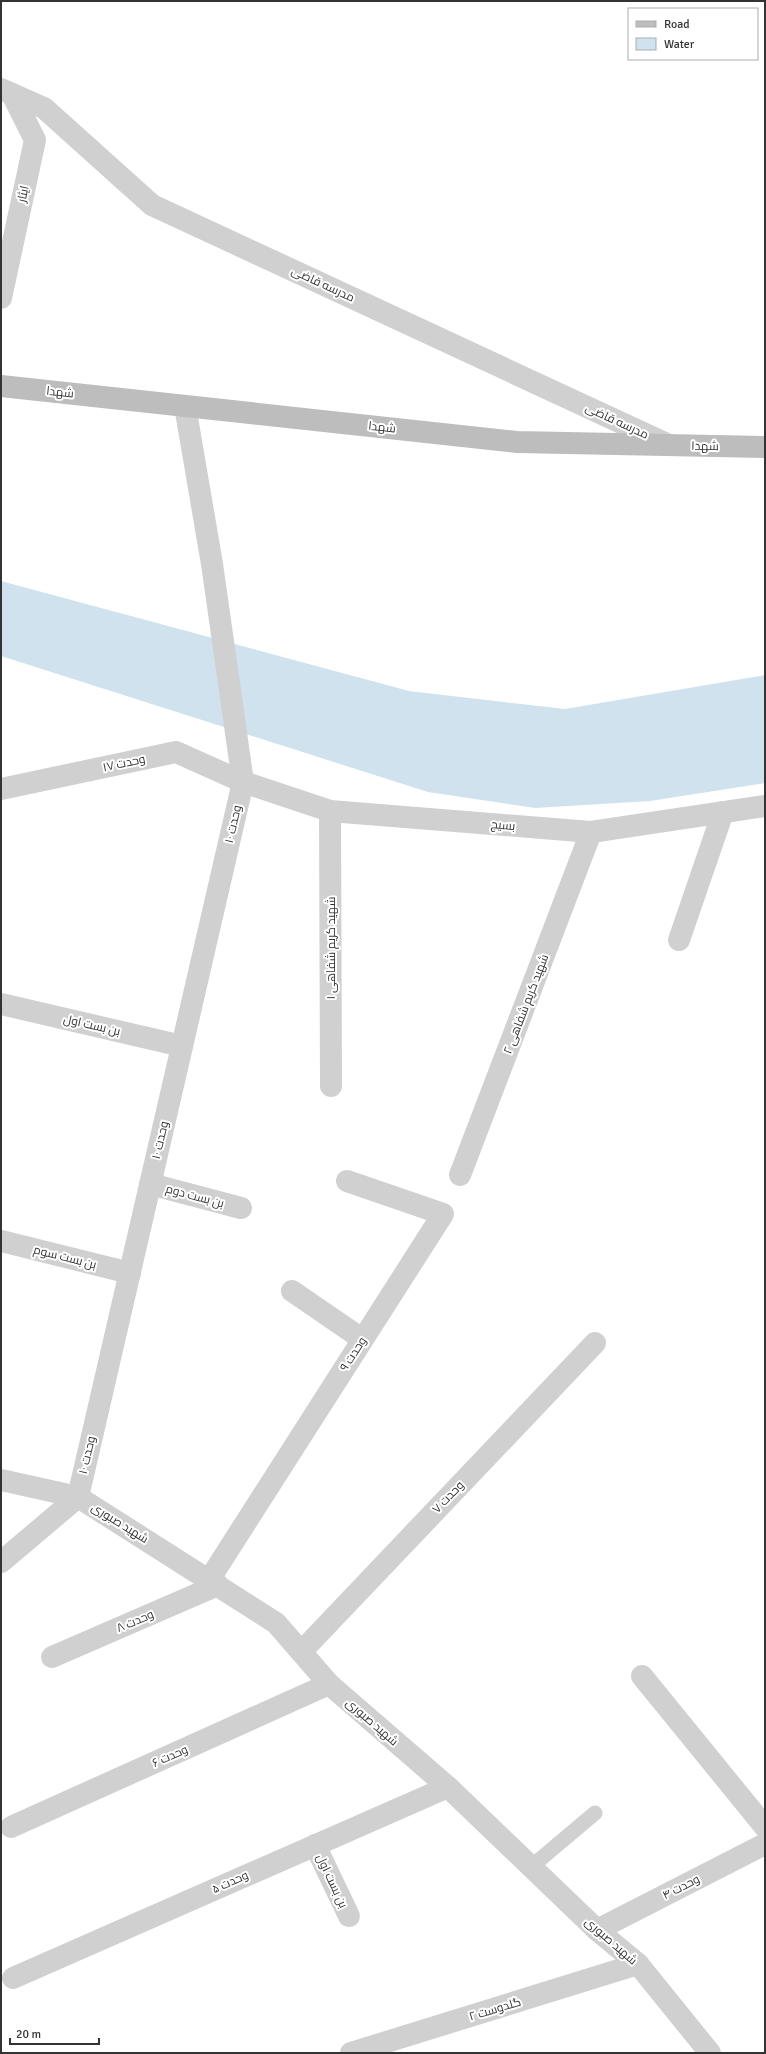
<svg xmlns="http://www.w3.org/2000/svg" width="766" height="2054" font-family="Signika,Cairo,sans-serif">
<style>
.water{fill:#cfe2ee}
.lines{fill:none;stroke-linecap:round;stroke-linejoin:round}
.lane{stroke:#d0d0d0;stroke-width:15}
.street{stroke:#d0d0d0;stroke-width:22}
.secondary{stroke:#bdbdbd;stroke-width:22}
.labels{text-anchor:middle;stroke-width:4;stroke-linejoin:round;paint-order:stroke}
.street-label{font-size:12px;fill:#333;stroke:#fff}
</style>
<rect width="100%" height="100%" fill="#fff"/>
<polygon class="water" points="1,581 409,691 565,709 765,675 765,783 650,801 535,808 428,792 1,656"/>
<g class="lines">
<polyline class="lane" points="531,1867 595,1813"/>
<g class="street">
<polyline points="1,89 44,108 152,205 669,445"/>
<polyline points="1,298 35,140 12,94"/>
<polyline points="1,789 176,752 243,782 330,811 591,832 765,806"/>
<polyline points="330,811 331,1086"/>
<polyline points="679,940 723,812"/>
<polyline points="1,1004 182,1046"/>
<polyline points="460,1175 591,832"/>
<polyline points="150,1184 241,1208"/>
<polyline points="1,1241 130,1273"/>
<polyline points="292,1291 362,1339"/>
<polyline points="1,1480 78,1497 276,1623 329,1684 448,1787 597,1930 638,1964 710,2053"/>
<polyline points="78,1497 243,782 212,564 185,406"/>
<polyline points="1,1562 78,1497"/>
<polyline points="209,1580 443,1214 347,1181"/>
<polyline points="302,1651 595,1343"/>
<polyline points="52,1657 218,1585"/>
<polyline points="642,1676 765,1827"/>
<polyline points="11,1827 329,1684"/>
<polyline points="315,1845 349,1916"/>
<polyline points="597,1930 765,1844"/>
<polyline points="13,1978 448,1787"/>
<polyline points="351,2053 638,1964"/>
</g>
<polyline class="secondary" points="1,386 517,442 765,447"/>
</g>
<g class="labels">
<g class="street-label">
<text transform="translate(23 194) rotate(-77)" y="4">ایثار</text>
<text transform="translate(323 284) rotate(25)" y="4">مدرسه قاضی</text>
<text transform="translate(60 392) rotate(6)" y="4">شهدا</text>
<text transform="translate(617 421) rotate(25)" y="4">مدرسه قاضی</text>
<text transform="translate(382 427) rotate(6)" y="4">شهدا</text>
<text transform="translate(705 446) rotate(1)" y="4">شهدا</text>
<text transform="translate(124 763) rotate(-12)" y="4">وحدت ۱۷</text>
<text transform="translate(233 824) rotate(-77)" y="4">وحدت ۱۰</text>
<text transform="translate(503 825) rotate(5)" y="4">بسیج</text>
<text transform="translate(331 948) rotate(-90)" y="4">شهید کریم شفاهی ۱</text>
<text transform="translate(526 1004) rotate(-69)" y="4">شهید کریم شفاهی ۲</text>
<text transform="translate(92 1025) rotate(13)" y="4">بن بست اول</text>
<text transform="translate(160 1140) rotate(-77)" y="4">وحدت ۱۰</text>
<text transform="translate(195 1196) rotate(15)" y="4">بن بست دوم</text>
<text transform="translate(65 1257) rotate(14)" y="4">بن بست سوم</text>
<text transform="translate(353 1354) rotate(-57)" y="4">وحدت ۹</text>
<text transform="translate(87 1455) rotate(-77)" y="4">وحدت ۱۰</text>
<text transform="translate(448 1497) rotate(-46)" y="4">وحدت ۷</text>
<text transform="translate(120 1523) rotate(32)" y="4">شهید صبوری</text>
<text transform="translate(135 1621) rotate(-23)" y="4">وحدت ۸</text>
<text transform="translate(372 1722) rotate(41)" y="4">شهید صبوری</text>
<text transform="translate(170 1756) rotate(-24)" y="4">وحدت ۶</text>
<text transform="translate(332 1881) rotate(65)" y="4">بن بست اول</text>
<text transform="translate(230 1882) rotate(-24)" y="4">وحدت ۵</text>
<text transform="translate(681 1887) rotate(-27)" y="4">وحدت ۴</text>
<text transform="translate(611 1941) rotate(41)" y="4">شهید صبوری</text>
<text transform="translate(495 2009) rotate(-17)" y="4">گلدوست ۲</text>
</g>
</g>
<rect width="766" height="2054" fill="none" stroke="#333333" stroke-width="4"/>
<rect x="628" y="8" width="130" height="52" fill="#ffffff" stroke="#adadad"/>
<rect x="636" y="21" width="20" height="6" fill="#bdbdbd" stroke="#adadad"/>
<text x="664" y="28" font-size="12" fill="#333333">Road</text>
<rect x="636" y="38" width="20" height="12" fill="#cfe2ee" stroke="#adadad"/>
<text x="664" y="48" font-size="12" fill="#333333">Water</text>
<path d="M10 2038v6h89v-6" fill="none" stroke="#333333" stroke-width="2"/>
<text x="16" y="2038" font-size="12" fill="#333333" stroke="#ffffff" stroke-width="3" paint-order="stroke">20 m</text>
</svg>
